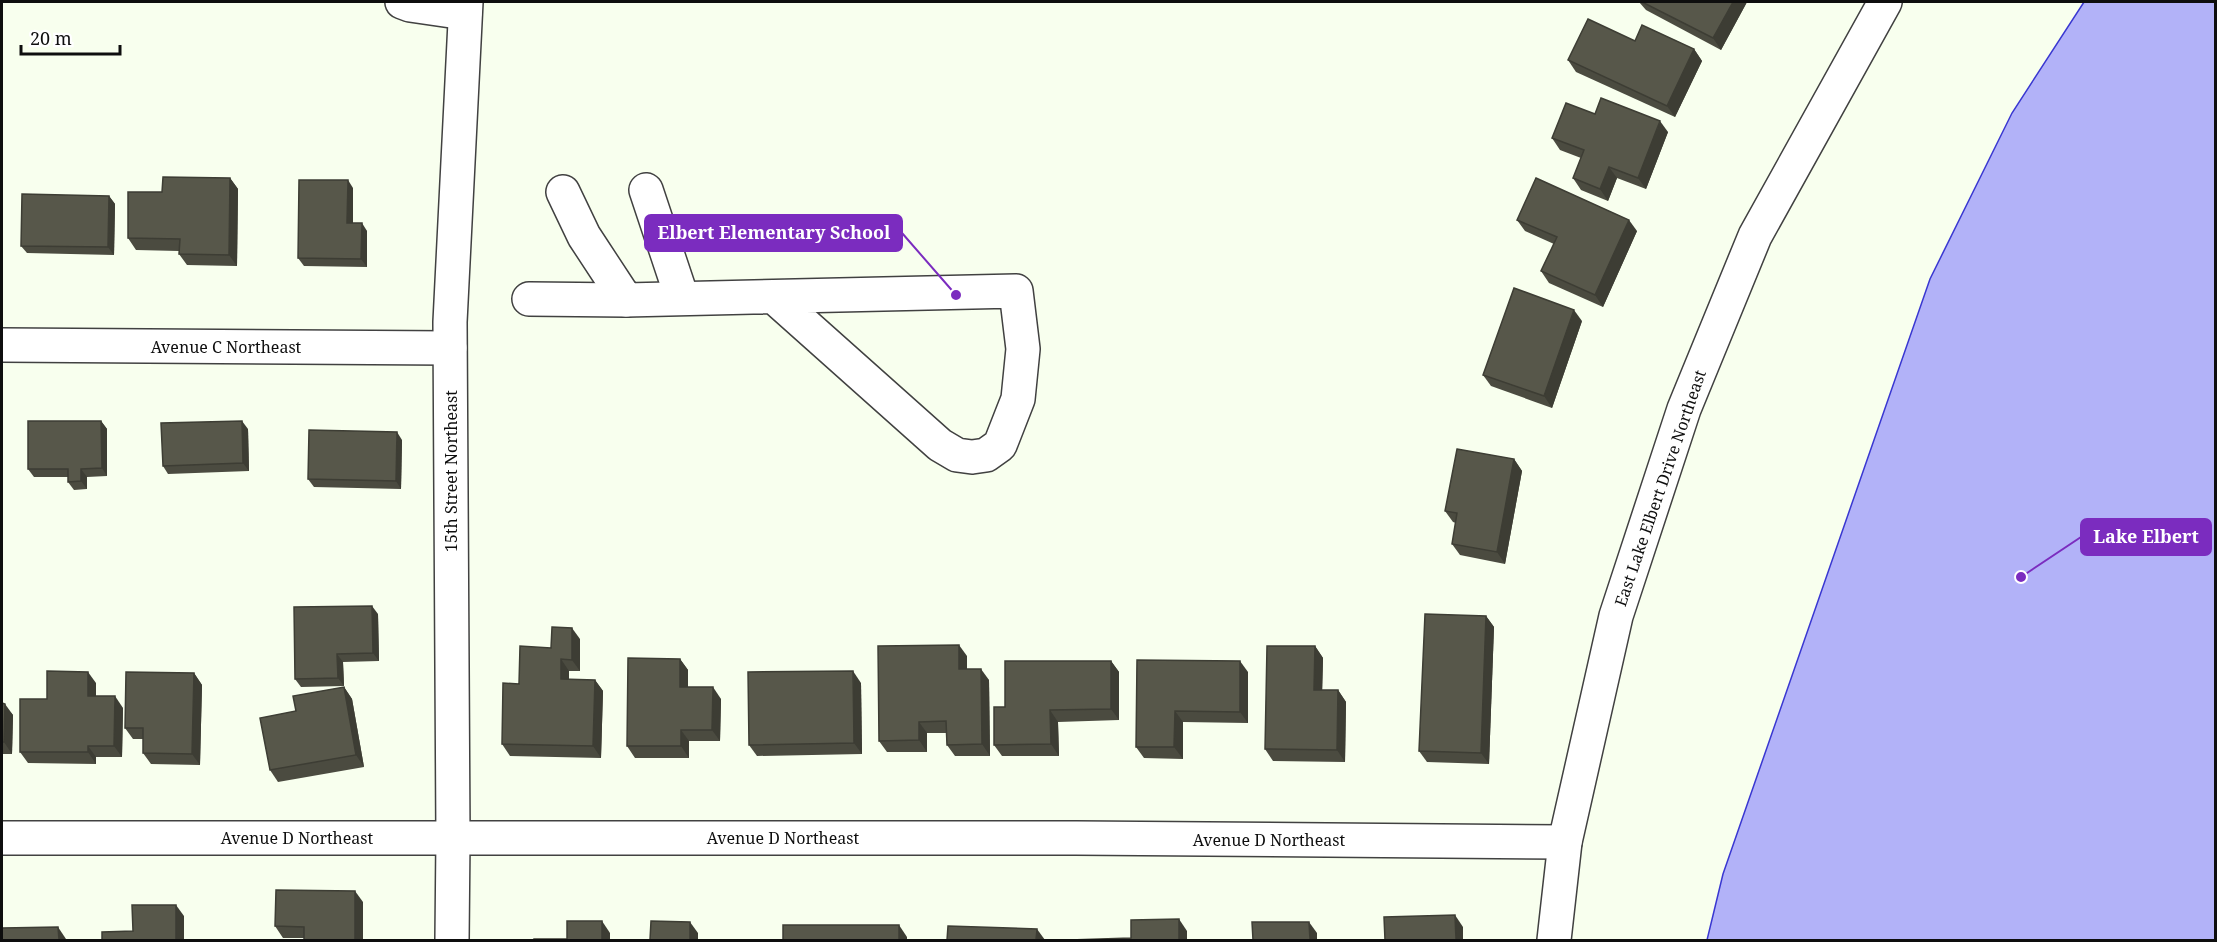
<svg xmlns="http://www.w3.org/2000/svg" width="2217" height="942" font-family="'Noto Serif',serif">
<style>
.water{fill:#b2b2f8;stroke:#3937d1;stroke-width:1.5}
.lines{fill:none;stroke-linecap:round;stroke-linejoin:round}
.minor-casing{stroke:#414141;stroke-width:36}
.minor{stroke:#fff;stroke-width:33}
.wall{fill:#4b4b40}
.shaded-wall{fill:#3d3d34}
.building{fill:#57574a;stroke:#3d3d34;stroke-width:1.5}
.labels{text-anchor:middle;stroke-width:6;stroke-linejoin:round;paint-order:stroke}
.street-label{font-size:16px;fill:#0e0e0e;stroke:#fff}
.leader{fill:none;stroke:#7b2cbf;stroke-width:2}
.callout-dot{fill:#7b2cbf;stroke:#fff;stroke-width:2}
.callout{fill:#7b2cbf;stroke:#7b2cbf;stroke-width:2}
.callout-label{font-size:18px;text-anchor:middle;font-weight:bold;fill:#fff}
</style>
<rect width="100%" height="100%" fill="#f8ffee"/>
<polygon class="water" points="2084,2 2215,2 2215,940 1707,940 1723,874 1930,279 2012,113"/>
<g class="lines">
<defs>
<g id="minor">
<polyline points="402,2 410,5 465,13"/>
<polyline points="646,190 682,298"/>
<polyline points="563,192 584,236 626,300 1016,291 1023,349 1018,399 1000,445 986,455 972,457 957,455 940,445 774,297"/>
<polyline points="529,299 626,300"/>
<polyline points="2,345 450,348"/>
<polyline points="2,838 1076,838 1565,842"/>
<polyline points="452,940 453,838 450,322 466,2"/>
<polyline points="1554,940 1565,842 1616,616 1684,409 1755,236 1885,2"/>
</g>
</defs>
<use href="#minor" class="minor-casing"/>
<use href="#minor" class="minor"/>
</g>
<g class="wall">
<polygon points="1639,2 1747,2 1721,50 1646,10"/>
<polygon points="1635,41 1694,49 1702,61 1675,117 1576,72 1568,60"/>
<polygon points="1595,114 1668,132 1646,189 1617,178 1608,201 1581,190 1573,178 1581,158 1560,150 1552,138"/>
<polygon points="230,178 238,189 237,266 187,265 179,254 179,251 136,250 128,238 162,192"/>
<polygon points="353,188 353,223 367,231 367,267 304,266 298,258"/>
<polygon points="109,196 115,204 114,255 27,253 21,246"/>
<polygon points="1517,220 1637,231 1603,307 1549,283 1541,271 1554,244 1525,231"/>
<polygon points="1582,321 1552,408 1491,386 1483,375"/>
<polygon points="101,421 107,429 107,476 87,477 87,489 74,490 68,482 68,477 34,477 28,469"/>
<polygon points="248,429 249,471 168,474 163,466"/>
<polygon points="402,440 401,489 314,487 308,479"/>
<polygon points="1514,459 1522,471 1505,564 1460,555 1452,544 1456,523 1453,522 1445,511"/>
<polygon points="378,614 379,661 343,662 344,686 301,687 295,679"/>
<polygon points="1486,616 1494,627 1489,764 1427,762 1419,751"/>
<polygon points="580,639 580,671 569,671 569,680 595,680 603,691 601,758 510,756 502,744 519,684 551,648"/>
<polygon points="1315,646 1323,658 1322,690 1338,690 1346,702 1345,762 1273,761 1265,749"/>
<polygon points="967,656 967,669 989,680 990,756 955,756 947,745 946,733 927,733 927,752 887,752 879,741"/>
<polygon points="680,659 688,670 688,687 721,699 720,741 689,741 689,758 635,758 627,746"/>
<polygon points="1137,660 1248,672 1248,723 1183,722 1183,759 1144,758 1136,747"/>
<polygon points="1111,661 1119,672 1119,720 1058,722 1059,756 1002,756 994,745 1005,707"/>
<polygon points="194,673 202,685 200,765 151,764 143,753 143,739 133,739 125,728"/>
<polygon points="96,683 96,696 123,708 122,757 96,757 96,764 28,763 20,752 47,699"/>
<polygon points="861,683 862,754 757,756 749,745"/>
<polygon points="344,687 352,699 364,767 278,782 270,770 296,711"/>
<polygon points="2,703 13,715 12,754 2,754"/>
<polygon points="363,902 363,940 304,940 304,938 283,938 275,926"/>
</g>
<g class="shaded-wall">
<polygon points="1733,2 1747,2 1721,50 1713,38"/>
<polygon points="1694,49 1702,61 1675,117 1667,106"/>
<polygon points="1660,121 1668,132 1646,189 1638,178"/>
<polygon points="1609,167 1617,178 1608,201 1600,189"/>
<polygon points="230,178 238,189 237,266 229,255"/>
<polygon points="348,180 353,188 353,231 347,223"/>
<polygon points="109,196 115,204 114,255 108,247"/>
<polygon points="1629,220 1637,231 1603,307 1595,295"/>
<polygon points="362,223 367,231 367,267 361,259"/>
<polygon points="1574,310 1582,321 1552,408 1544,396"/>
<polygon points="101,421 107,429 107,476 102,468"/>
<polygon points="242,421 248,429 249,471 243,463"/>
<polygon points="397,432 402,440 401,489 396,481"/>
<polygon points="1514,459 1522,471 1505,564 1497,552"/>
<polygon points="81,469 87,477 87,489 81,481"/>
<polygon points="372,606 378,614 379,661 373,653"/>
<polygon points="1486,616 1494,627 1489,764 1481,753"/>
<polygon points="572,628 580,639 580,671 572,660"/>
<polygon points="959,645 967,656 967,680 959,669"/>
<polygon points="1315,646 1323,658 1322,701 1314,690"/>
<polygon points="337,654 343,662 344,686 338,678"/>
<polygon points="561,659 569,671 569,691 561,679"/>
<polygon points="680,659 688,670 688,699 680,687"/>
<polygon points="1111,661 1119,672 1119,720 1111,709"/>
<polygon points="1240,661 1248,672 1248,723 1240,712"/>
<polygon points="981,669 989,680 990,756 982,744"/>
<polygon points="853,671 861,683 862,754 854,743"/>
<polygon points="88,672 96,683 96,708 88,696"/>
<polygon points="194,673 202,685 200,765 192,754"/>
<polygon points="595,680 603,691 601,758 593,746"/>
<polygon points="344,687 352,699 364,767 356,755"/>
<polygon points="713,687 721,699 720,741 712,730"/>
<polygon points="1338,690 1346,702 1345,762 1337,750"/>
<polygon points="115,696 123,708 122,757 114,746"/>
<polygon points="5,704 13,715 12,754 4,742"/>
<polygon points="1050,710 1058,722 1059,756 1051,744"/>
<polygon points="1175,711 1183,722 1183,759 1174,747"/>
<polygon points="919,722 927,733 927,752 919,740"/>
<polygon points="681,730 689,741 689,758 681,746"/>
<polygon points="88,746 96,757 96,764 88,752"/>
<polygon points="355,891 363,902 363,940 355,940"/>
<polygon points="176,905 184,916 184,940 176,940"/>
<polygon points="1455,915 1463,927 1463,940 1456,940"/>
<polygon points="1179,919 1187,931 1187,940 1179,940"/>
<polygon points="602,921 610,933 610,940 602,940"/>
<polygon points="690,922 698,933 698,940 690,940"/>
<polygon points="1309,922 1317,933 1317,940 1310,940"/>
<polygon points="899,925 907,937 907,940 899,940"/>
<polygon points="58,927 66,939 66,940 59,940"/>
<polygon points="1037,929 1045,940 1036,940"/>
</g>
<g class="building">
<polygon points="1642,2 1733,2 1713,38"/>
<polygon points="1588,19 1635,41 1642,25 1694,49 1667,106 1568,60"/>
<polygon points="1601,98 1660,121 1638,178 1609,167 1600,189 1573,178 1584,150 1552,138 1566,103 1595,114"/>
<polygon points="163,177 230,178 229,255 179,254 180,239 128,238 128,192 162,192"/>
<polygon points="1536,178 1629,220 1595,295 1541,271 1557,237 1517,220"/>
<polygon points="299,180 348,180 347,223 362,223 361,259 298,258"/>
<polygon points="22,194 109,196 108,247 21,246"/>
<polygon points="1514,288 1574,310 1544,396 1483,375"/>
<polygon points="28,421 101,421 102,468 81,469 81,481 68,482 68,469 28,469"/>
<polygon points="242,421 243,463 163,466 161,423"/>
<polygon points="309,430 397,432 396,481 308,479"/>
<polygon points="1457,449 1514,459 1497,552 1452,544 1457,513 1445,511"/>
<polygon points="372,606 373,653 337,654 338,678 295,679 294,607"/>
<polygon points="1425,614 1486,616 1481,753 1419,751"/>
<polygon points="552,627 572,628 572,660 561,659 561,679 595,680 593,746 502,744 503,683 519,684 520,646 551,648"/>
<polygon points="959,645 959,669 981,669 982,744 947,745 946,721 919,722 919,740 879,741 878,646"/>
<polygon points="1267,646 1315,646 1314,690 1338,690 1337,750 1265,749"/>
<polygon points="628,658 680,659 680,687 713,687 712,730 681,730 681,746 627,746"/>
<polygon points="1137,660 1240,661 1240,712 1175,711 1174,747 1136,747"/>
<polygon points="1005,661 1111,661 1111,709 1050,710 1051,744 994,745 994,707 1005,707"/>
<polygon points="47,671 88,672 88,696 115,696 114,746 88,746 88,752 20,752 20,699 47,699"/>
<polygon points="853,671 854,743 749,745 748,672"/>
<polygon points="126,672 194,673 192,754 143,753 143,728 125,728"/>
<polygon points="344,687 356,755 270,770 260,718 296,711 293,696"/>
<polygon points="2,703 5,704 4,742 2,742"/>
<polygon points="276,890 355,891 355,940 304,940 304,927 275,926"/>
<polygon points="132,905 176,905 176,940 102,940 102,932 133,931"/>
<polygon points="1455,915 1456,940 1385,940 1384,917"/>
<polygon points="1179,919 1179,940 1069,940 1131,938 1131,920"/>
<polygon points="567,921 602,921 602,940 534,940 534,939 567,939"/>
<polygon points="651,921 690,922 690,940 650,940"/>
<polygon points="1252,922 1309,922 1310,940 1253,940"/>
<rect x="783" y="925" width="116" height="15"/>
<polygon points="948,926 1037,929 1036,940 947,940"/>
<polygon points="58,927 59,940 2,940 2,928"/>
</g>
<g class="labels">
<g class="street-label">
<text x="226" y="353">Avenue C Northeast</text>
<text transform="translate(451 471) rotate(-90)" y="6">15th Street Northeast</text>
<text transform="translate(1660 488) rotate(-71)" y="6">East Lake Elbert Drive Northeast</text>
<text x="297" y="844">Avenue D Northeast</text>
<text x="783" y="844">Avenue D Northeast</text>
<text x="1269" y="846">Avenue D Northeast</text>
</g>
</g>
<path class="leader" d="M956 295L902 233M2021 577L2081 537"/>
<g class="callout-dot">
<circle cx="956" cy="295" r="6"/>
<circle cx="2021" cy="577" r="6"/>
</g>
<g class="callout">
<rect x="645" y="215" width="257" height="36" rx="6"/>
<rect x="2081" y="519" width="130" height="36" rx="6"/>
</g>
<g class="callout-label">
<text x="774" y="239">Elbert Elementary School</text>
<text x="2146" y="543">Lake Elbert</text>
</g>
<rect width="2217" height="942" fill="none" stroke="#0e0e0e" stroke-width="6"/>
<path d="M21 45v9h99v-9" fill="none" stroke="#0e0e0e" stroke-width="3"/>
<text x="30" y="45" font-size="18" fill="#0e0e0e" stroke="#ffffff" stroke-width="4.5" paint-order="stroke">20 m</text>
</svg>
